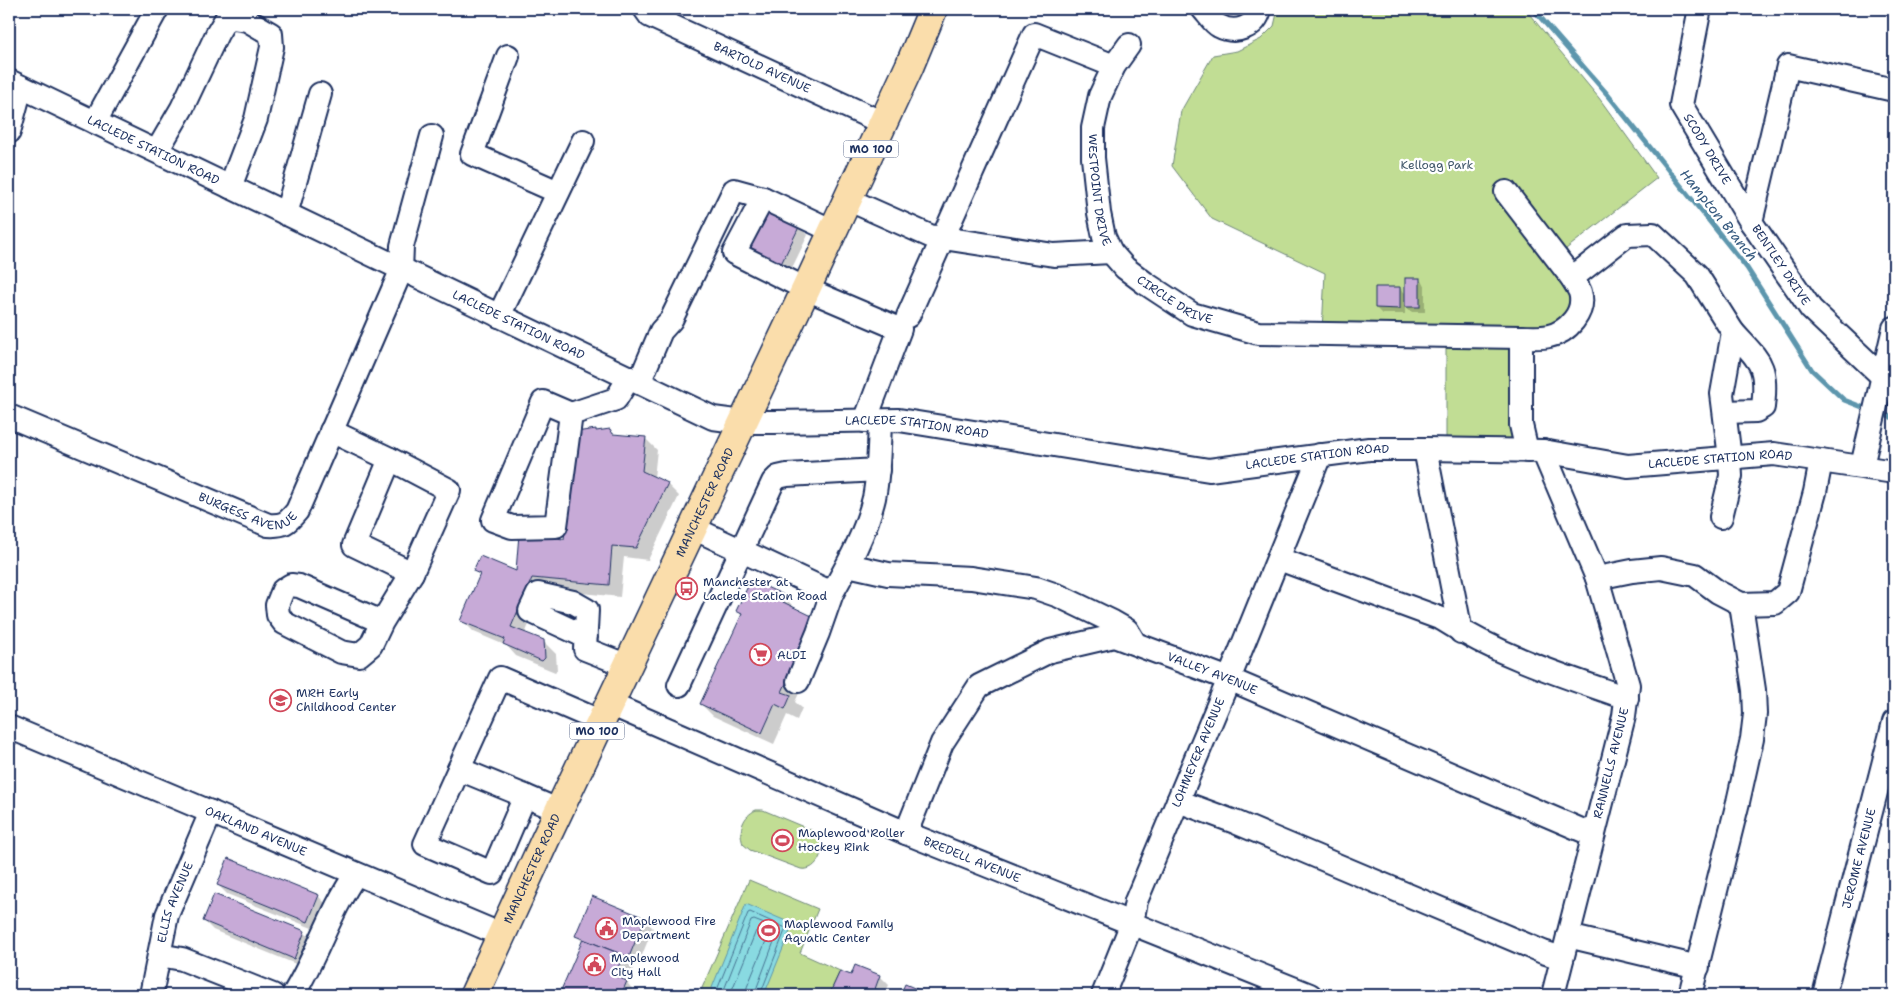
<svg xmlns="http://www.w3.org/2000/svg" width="1903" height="1004" font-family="'Shantell Sans',sans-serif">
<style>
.green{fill:#c1dd94;stroke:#6e8679}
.water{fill:#89dae1;stroke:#5d96ad}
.shadow{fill:#0003;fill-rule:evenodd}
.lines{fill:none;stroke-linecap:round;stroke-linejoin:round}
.shore{stroke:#477392;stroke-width:1}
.stream{stroke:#5d96ad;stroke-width:5}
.building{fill:#c7aad7;stroke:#1b2f5e}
.minor-casing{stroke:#1b2f5e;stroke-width:26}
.major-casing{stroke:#1b2f5e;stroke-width:31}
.minor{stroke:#fff;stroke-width:22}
.major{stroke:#faddab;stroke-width:28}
.labels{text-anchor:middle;stroke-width:4.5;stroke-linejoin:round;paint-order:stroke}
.shield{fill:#fff;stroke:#5f6d8e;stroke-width:1}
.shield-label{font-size:11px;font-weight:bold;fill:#1b2f5e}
.street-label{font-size:12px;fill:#1b2f5e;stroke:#fff}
.park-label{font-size:12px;fill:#445a6c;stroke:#fff}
.poi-label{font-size:12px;fill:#1b2f5e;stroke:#fff;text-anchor:start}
.water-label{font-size:14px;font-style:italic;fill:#365a7f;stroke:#fff}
</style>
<rect width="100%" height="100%" fill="#fff"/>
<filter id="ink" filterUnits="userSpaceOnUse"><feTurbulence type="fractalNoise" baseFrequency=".02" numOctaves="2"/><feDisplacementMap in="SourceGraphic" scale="10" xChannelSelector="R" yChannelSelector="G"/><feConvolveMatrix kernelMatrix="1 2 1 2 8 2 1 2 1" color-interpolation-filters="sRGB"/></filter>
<g filter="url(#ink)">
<g class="green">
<polygon points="1278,9 1525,9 1599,98 1657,178 1566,249 1578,268 1591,298 1532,350 1511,440 1446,441 1446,331 1322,330 1325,273 1212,219 1172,166 1181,111 1213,55 1237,51 1261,39 1274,26"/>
<path d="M756,810h7l55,23c9,13 1,39 -17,36l-51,-19 -7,-6c-5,-14 0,-28 13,-34z"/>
<polygon points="749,880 818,909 800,953 840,971 829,995 699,995"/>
</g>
<polygon class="water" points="746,904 793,924 764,995 709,995"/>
<g class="shadow">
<polygon points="799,226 808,235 790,272 760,257 751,248"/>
<polygon points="1419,279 1425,285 1425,312 1412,312 1405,306 1405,314 1382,314 1376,308 1400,288 1406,294"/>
<polygon points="610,430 615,435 645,438 657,450 654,478 667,484 679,496 648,560 624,557 620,597 544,589 525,634 544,642 556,654 557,670 555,672 516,656 507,646 474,632 462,620 480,576 475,571 517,573 565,540 597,432"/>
<polygon points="783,596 795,608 828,631 795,702 802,708 797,720 787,715 774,744 713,716 701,704 742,616 738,611"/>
<polygon points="218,885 318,896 327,905 317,930 227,894"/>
<path d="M644,919l9,9 -15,37 -11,-4 7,7 -6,16 10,11h-77l22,-53 -6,-6zM619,960h3l-8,22 -3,-1z"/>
<polygon points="204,921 304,932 313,941 303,967 213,930"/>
<polygon points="856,966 880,976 889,985 885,994 887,995 830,995 840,972 851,977"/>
</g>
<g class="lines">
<g class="shore">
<polyline points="715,995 748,913 750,912 786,928 760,995"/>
<polyline points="722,995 751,921 754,920 777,929 778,931 754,995"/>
<polyline points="730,995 756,931 758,930 767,933 768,936 747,987 746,995"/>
</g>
<g class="stream">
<polyline points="1533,9 1608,95 1747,268 1812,370 1844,400 1870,410"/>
<polyline points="1881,414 1894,418"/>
</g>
</g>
<g class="building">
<polygon points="768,210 800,225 781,264 750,248"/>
<rect x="1405" y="278" width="15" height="29"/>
<polygon points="1375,287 1400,287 1400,309 1375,308"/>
<polygon points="596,429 596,431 610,429 613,434 646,437 642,471 668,483 636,548 612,546 609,585 532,578 511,627 544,640 545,658 542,661 503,644 505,639 460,621 480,574 473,571 480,556 516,571 519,534 564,539 576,432"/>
<polygon points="751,580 784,595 781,601 816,618 782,692 791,695 785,709 775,704 762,733 700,704 742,614 736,611"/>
<polygon points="228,858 319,895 308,922 217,885"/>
<polygon points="214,894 305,931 294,959 203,921"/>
<polygon points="592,896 645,918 629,957 575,936"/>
<polygon points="583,939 623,955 615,976 627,981 621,995 559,995"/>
<polygon points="855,965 880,975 875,989 891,995 829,995 840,971 851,975"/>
<polygon points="905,984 931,995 900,995"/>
</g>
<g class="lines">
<defs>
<g id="minor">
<path id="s1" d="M645,9l5,7 233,107"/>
<path d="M1203,9c5,5 10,14 16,17 17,9 37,1 41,-17"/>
<path id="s2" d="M1699,13l-18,92 70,117"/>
<path id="s3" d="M1129,45l-15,21 -14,30 -7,32v30l6,55 5,24 7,15 14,16 20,15 47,31 66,19 263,4c9,0 20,1 28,-1 19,-4 37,-24 31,-44 -2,-5 -6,-10 -8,-14l-66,-86"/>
<polyline points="508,56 472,154 558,192"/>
<path id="s4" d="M9,81l704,337 30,4h32l124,-2 310,50 160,-21h56l118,2 85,15 146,-12 120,18"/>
<polyline points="95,122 157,9"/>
<polyline points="9,132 21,87"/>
<polyline points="157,151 182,108 217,34 227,17 247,20 271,34 272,47 256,119 230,187"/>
<polyline points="847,199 930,236 1054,255 1111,252"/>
<polyline points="286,214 320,94"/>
<polyline points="833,231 763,198 734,253 806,289 900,329 865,421"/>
<polyline points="1572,278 1627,235 1653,234 1697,275 1733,332 1722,394 1730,458 1731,476 1721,517"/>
<polyline points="499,316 583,141"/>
<polyline points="908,316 1034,34 1114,66"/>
<polyline points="1521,337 1521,425 1527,451"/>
<polyline points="1883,377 1811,309 1751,222 1788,66 1894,90"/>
<polyline points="639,383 661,331 671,320 734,190 763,198"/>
<path d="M1725,412l31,-1 7,-4c5,-43 -3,-45 -30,-75"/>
<polyline points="571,414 543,402 493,520 512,527 556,526 571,414 616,399 629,378"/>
<path id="s5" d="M9,416l259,109c16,1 19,-2 29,-14l104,-240 1,-25 30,-110"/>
<polyline points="331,431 390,459 354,545 412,573 382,622 371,645 359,655 341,652 284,623 278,615 277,605 283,590 291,585 299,586 382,622"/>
<polyline points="1425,449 1461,632"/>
<polyline points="1543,451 1597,578 1628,685 1624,716 1553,995"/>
<polyline points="390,459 449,490 412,573"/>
<polyline points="1862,466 1894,328"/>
<path d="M693,528l139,65c17,-30 34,-61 42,-95 5,-25 5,-52 6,-77"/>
<path d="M1279,559l163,60c57,37 121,57 185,79"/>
<polyline points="848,565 888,574 971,578 1036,588 1059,596 1113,622 1127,630 1133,640"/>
<polyline points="1597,578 1632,571 1661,568 1695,575 1718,592 1741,604 1775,603 1788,592 1815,492 1821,461"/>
<polyline points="586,637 530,611 538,594 573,602 587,610 585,649 628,666"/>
<polyline points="798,681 818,633 832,593"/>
<polyline points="679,685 773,482 778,477 787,475 878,470"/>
<path id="s6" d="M610,704l296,129 404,162"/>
<path id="s7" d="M9,727l493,208"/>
<polyline points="459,769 525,796"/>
<polyline points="1178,801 1235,822 1543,952 1562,958"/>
<polyline points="560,811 525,796 492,873 425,844 500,678 602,722"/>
<path id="s8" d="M906,833l36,-90 37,-57 71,-35 64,-15 115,43 364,156"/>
<polyline points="1568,936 1698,967"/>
<polyline points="159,955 182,959 273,995"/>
<path id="s9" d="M151,995l16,-80 44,-103"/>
<path d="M293,995c24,-39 37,-84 63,-121"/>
<path id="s10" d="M1103,995l29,-72 4,-22 93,-222 91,-224"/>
<polyline points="1690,995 1738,802 1752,739 1755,714 1754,690 1741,604"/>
<path id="s11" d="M1824,995l70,-273"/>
</g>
<g id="major">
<path id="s12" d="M474,995l71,-155 261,-551 103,-222 24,-58"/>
</g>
</defs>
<use href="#minor" class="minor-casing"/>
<use href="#major" class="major-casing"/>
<use href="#minor" class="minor"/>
<use href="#major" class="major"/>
</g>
</g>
<defs>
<symbol id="bus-ring" viewBox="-11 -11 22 22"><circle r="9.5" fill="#fff" stroke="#d1495b" stroke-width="1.5"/><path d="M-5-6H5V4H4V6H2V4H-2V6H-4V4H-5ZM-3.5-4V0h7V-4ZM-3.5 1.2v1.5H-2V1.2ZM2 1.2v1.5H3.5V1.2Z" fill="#d1495b"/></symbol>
<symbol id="supermarket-ring" viewBox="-11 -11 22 22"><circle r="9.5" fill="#fff" stroke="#d1495b" stroke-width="1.5"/><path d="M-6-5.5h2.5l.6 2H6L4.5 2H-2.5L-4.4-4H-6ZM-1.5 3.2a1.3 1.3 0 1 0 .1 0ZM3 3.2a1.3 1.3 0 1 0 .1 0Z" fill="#d1495b"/></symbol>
<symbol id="school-ring" viewBox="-11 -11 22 22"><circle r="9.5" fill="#fff" stroke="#d1495b" stroke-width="1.5"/><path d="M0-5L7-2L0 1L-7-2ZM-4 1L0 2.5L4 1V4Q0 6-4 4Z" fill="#d1495b"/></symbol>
<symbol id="stadium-ring" viewBox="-11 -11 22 22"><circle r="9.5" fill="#fff" stroke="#d1495b" stroke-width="1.5"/><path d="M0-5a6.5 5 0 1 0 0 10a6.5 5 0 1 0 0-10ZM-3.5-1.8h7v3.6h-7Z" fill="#d1495b"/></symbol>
<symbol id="civic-ring" viewBox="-11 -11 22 22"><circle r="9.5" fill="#fff" stroke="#d1495b" stroke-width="1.5"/><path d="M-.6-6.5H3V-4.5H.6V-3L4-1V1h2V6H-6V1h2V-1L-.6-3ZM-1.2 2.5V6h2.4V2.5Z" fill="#d1495b"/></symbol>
</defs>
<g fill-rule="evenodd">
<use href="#bus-ring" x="674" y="576" width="25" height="25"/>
<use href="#supermarket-ring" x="748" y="642" width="25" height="25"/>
<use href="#school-ring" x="268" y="688" width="25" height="25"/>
<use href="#stadium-ring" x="770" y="828" width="25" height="25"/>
<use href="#civic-ring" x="594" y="916" width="25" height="25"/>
<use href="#stadium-ring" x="756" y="918" width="25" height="25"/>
<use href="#civic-ring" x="582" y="952" width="25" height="25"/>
</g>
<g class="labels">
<g class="shield">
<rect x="843.5" y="140.5" width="55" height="17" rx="4"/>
<rect x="569.5" y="722.5" width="55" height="17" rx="4"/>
</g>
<g class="shield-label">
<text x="871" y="153">MO 100</text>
<text x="597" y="735">MO 100</text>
</g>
<g class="street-label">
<text dy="4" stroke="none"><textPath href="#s1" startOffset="132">BARTOLD AVENUE</textPath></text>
<text dy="4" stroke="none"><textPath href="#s2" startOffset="145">SCODY DRIVE</textPath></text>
<text dy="4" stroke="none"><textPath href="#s4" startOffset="160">LACLEDE STATION ROAD</textPath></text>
<text dy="4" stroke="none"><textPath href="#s3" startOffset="154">WESTPOINT DRIVE</textPath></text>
<text transform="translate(1781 265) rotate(56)" y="4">BENTLEY DRIVE</text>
<text dy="4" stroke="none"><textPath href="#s3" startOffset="299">CIRCLE DRIVE</textPath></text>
<text dy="4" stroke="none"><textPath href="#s4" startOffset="565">LACLEDE STATION ROAD</textPath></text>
<text dy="4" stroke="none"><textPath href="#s4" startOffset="985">LACLEDE STATION ROAD</textPath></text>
<text dy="4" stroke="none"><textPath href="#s4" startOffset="1390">LACLEDE STATION ROAD</textPath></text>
<text dy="4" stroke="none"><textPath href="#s4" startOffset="1795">LACLEDE STATION ROAD</textPath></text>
<text dy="4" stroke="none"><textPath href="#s5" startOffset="259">BURGESS AVENUE</textPath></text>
<text dy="4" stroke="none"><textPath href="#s12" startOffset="544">MANCHESTER ROAD</textPath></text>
<text dy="4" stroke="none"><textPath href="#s8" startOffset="415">VALLEY AVENUE</textPath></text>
<text dy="4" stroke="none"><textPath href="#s10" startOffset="261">LOHMEYER AVENUE</textPath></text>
<text transform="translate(1611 763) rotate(-76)" y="4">RANNELLS AVENUE</text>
<text dy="4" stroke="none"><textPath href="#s7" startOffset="268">OAKLAND AVENUE</textPath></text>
<text dy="4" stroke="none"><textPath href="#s6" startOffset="394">BREDELL AVENUE</textPath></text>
<text dy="4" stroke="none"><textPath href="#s11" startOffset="141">JEROME AVENUE</textPath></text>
<text dy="4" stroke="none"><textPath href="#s12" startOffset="139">MANCHESTER ROAD</textPath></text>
<text dy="4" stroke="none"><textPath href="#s9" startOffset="96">ELLIS AVENUE</textPath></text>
</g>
<g class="park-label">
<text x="1437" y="169">Kellogg Park</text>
</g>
<g class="poi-label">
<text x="703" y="586">Manchester at<tspan x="703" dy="14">Laclede Station Road</tspan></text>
<text x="777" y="659">ALDI</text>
<text x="296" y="697">MRH Early<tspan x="296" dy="14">Childhood Center</tspan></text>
<text x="798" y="837">Maplewood Roller<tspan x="798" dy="14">Hockey Rink</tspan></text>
<text x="622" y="925">Maplewood Fire<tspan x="622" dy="14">Department</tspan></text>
<text x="784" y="928">Maplewood Family<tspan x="784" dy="14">Aquatic Center</tspan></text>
<text x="611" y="962">Maplewood<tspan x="611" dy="14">City Hall</tspan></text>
</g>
<g class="water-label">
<text transform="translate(1719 215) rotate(51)" y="5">Hampton Branch</text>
</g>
</g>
<rect width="1903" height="1004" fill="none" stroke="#fff" stroke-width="30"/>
<rect x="15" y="15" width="1873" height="974" fill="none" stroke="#1b2f5e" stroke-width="2" filter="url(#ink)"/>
</svg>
